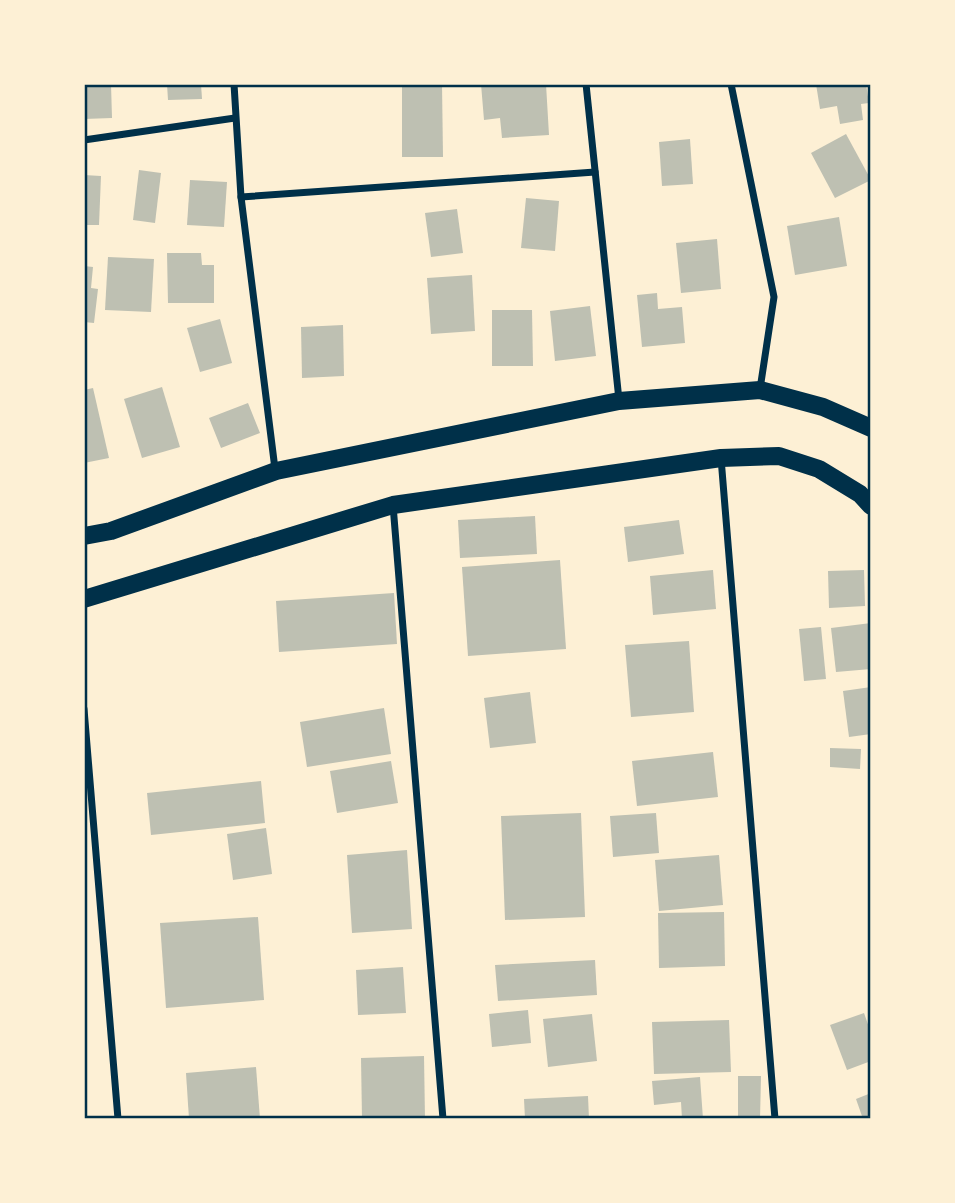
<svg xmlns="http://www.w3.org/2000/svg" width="955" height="1203" font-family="'Open Sans',sans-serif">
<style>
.building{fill:#bec0b2}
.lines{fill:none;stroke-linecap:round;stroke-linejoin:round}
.minor{stroke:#003049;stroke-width:7}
.primary{stroke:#003049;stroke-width:18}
.neatline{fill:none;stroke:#003049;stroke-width:2.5}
</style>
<rect width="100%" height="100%" fill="#fdf0d5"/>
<g class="building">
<polygon points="84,84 111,84 112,118 84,119"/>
<polygon points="167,84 201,84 202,99 168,100"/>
<polygon points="402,84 442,84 443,157 402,157"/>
<polygon points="481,84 546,84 549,135 502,138 500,118 484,120"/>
<polygon points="816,84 866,84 869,103 861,104 863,120 840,124 837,106 820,109"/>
<polygon points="846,134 871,180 835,198 811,153"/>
<polygon points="690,139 693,184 662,186 659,142"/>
<polygon points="139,170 161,173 155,223 133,220"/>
<polygon points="84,175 101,176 99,225 84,225"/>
<polygon points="190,180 227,182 224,227 187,225"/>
<polygon points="526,198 559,201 555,251 521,248"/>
<polygon points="457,209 463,253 431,257 425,213"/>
<polygon points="839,217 847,266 795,275 787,226"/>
<polygon points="717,239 721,289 681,293 676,243"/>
<polygon points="167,253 201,253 202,265 214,265 214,303 168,303"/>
<polygon points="108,257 154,259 151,312 105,310"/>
<polygon points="84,266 93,267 91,288 98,289 94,323 84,322"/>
<polygon points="472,275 475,331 431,334 427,278"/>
<polygon points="657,293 658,309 682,307 685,343 642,347 637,295"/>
<polygon points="590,306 596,356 555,361 550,311"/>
<polygon points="492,310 532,310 533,366 492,366"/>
<polygon points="220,319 232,363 200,372 187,328"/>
<polygon points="343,325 344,376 302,378 301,327"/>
<polygon points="162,387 180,447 142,458 124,399"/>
<polygon points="93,388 109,458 84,463 84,390"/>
<polygon points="248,403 260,433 221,448 209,418"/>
<polygon points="535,516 537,554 460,558 458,520"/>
<polygon points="679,520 684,554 628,562 624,527"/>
<polygon points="560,560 566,649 468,656 462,567"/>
<polygon points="713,570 716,609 653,615 650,576"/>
<polygon points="864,570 865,606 829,608 828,571"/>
<polygon points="394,593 397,644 279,652 276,601"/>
<polygon points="871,623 871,669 836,672 831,628"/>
<polygon points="821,627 826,679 804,681 799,629"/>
<polygon points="689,641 694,712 631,717 625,645"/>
<polygon points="871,687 871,734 849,737 843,691"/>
<polygon points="530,692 536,743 490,748 484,698"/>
<polygon points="384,708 391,754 307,767 300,722"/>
<polygon points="830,748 861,749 860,769 830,767"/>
<polygon points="713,752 718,797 637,806 632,761"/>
<polygon points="391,761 398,803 337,813 330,771"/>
<polygon points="261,781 265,823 151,835 147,793"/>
<polygon points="581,813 585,917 505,920 501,816"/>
<polygon points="656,813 659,853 613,857 610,816"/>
<polygon points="266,828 272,874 233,880 227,834"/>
<polygon points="407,850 412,929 352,933 347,855"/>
<polygon points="719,855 723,905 659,911 655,860"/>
<polygon points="724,912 725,966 659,968 658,913"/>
<polygon points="258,917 264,1000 166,1008 160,923"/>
<polygon points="595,960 597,995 498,1001 495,965"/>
<polygon points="403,967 406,1013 358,1015 356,970"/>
<polygon points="528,1010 531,1043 492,1047 489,1014"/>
<polygon points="864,1013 871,1033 871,1061 847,1070 830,1025"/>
<polygon points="592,1014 597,1061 548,1067 543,1019"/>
<polygon points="729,1020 731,1072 654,1074 652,1022"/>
<polygon points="424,1056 425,1119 362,1119 361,1058"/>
<polygon points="256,1067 260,1119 189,1119 186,1073"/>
<polygon points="738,1076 761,1076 760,1119 738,1119"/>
<polygon points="700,1077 703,1119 682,1119 681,1102 654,1105 652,1081"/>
<polygon points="871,1093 871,1119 863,1119 856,1099"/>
<polygon points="588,1096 589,1119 525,1119 524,1099"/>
</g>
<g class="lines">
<g class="minor">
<polyline points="234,84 241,197 275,469"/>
<polyline points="586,84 619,400"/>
<polyline points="731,84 774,297 760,389"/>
<polyline points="84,140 235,118"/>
<polyline points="241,197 595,172"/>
<polyline points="721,458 775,1119"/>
<polyline points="393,505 443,1119"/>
<polyline points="84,709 118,1119"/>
</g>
<g class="primary">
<polyline points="84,536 111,531 276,471 619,401 760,390 823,407 871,428"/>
<polyline points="84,599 393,505 721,458 779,456 819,469 860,494 871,506"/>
</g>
</g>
<rect width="955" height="1203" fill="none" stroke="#fdf0d5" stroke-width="172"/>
<rect x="86" y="86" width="783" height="1031" class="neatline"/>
</svg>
